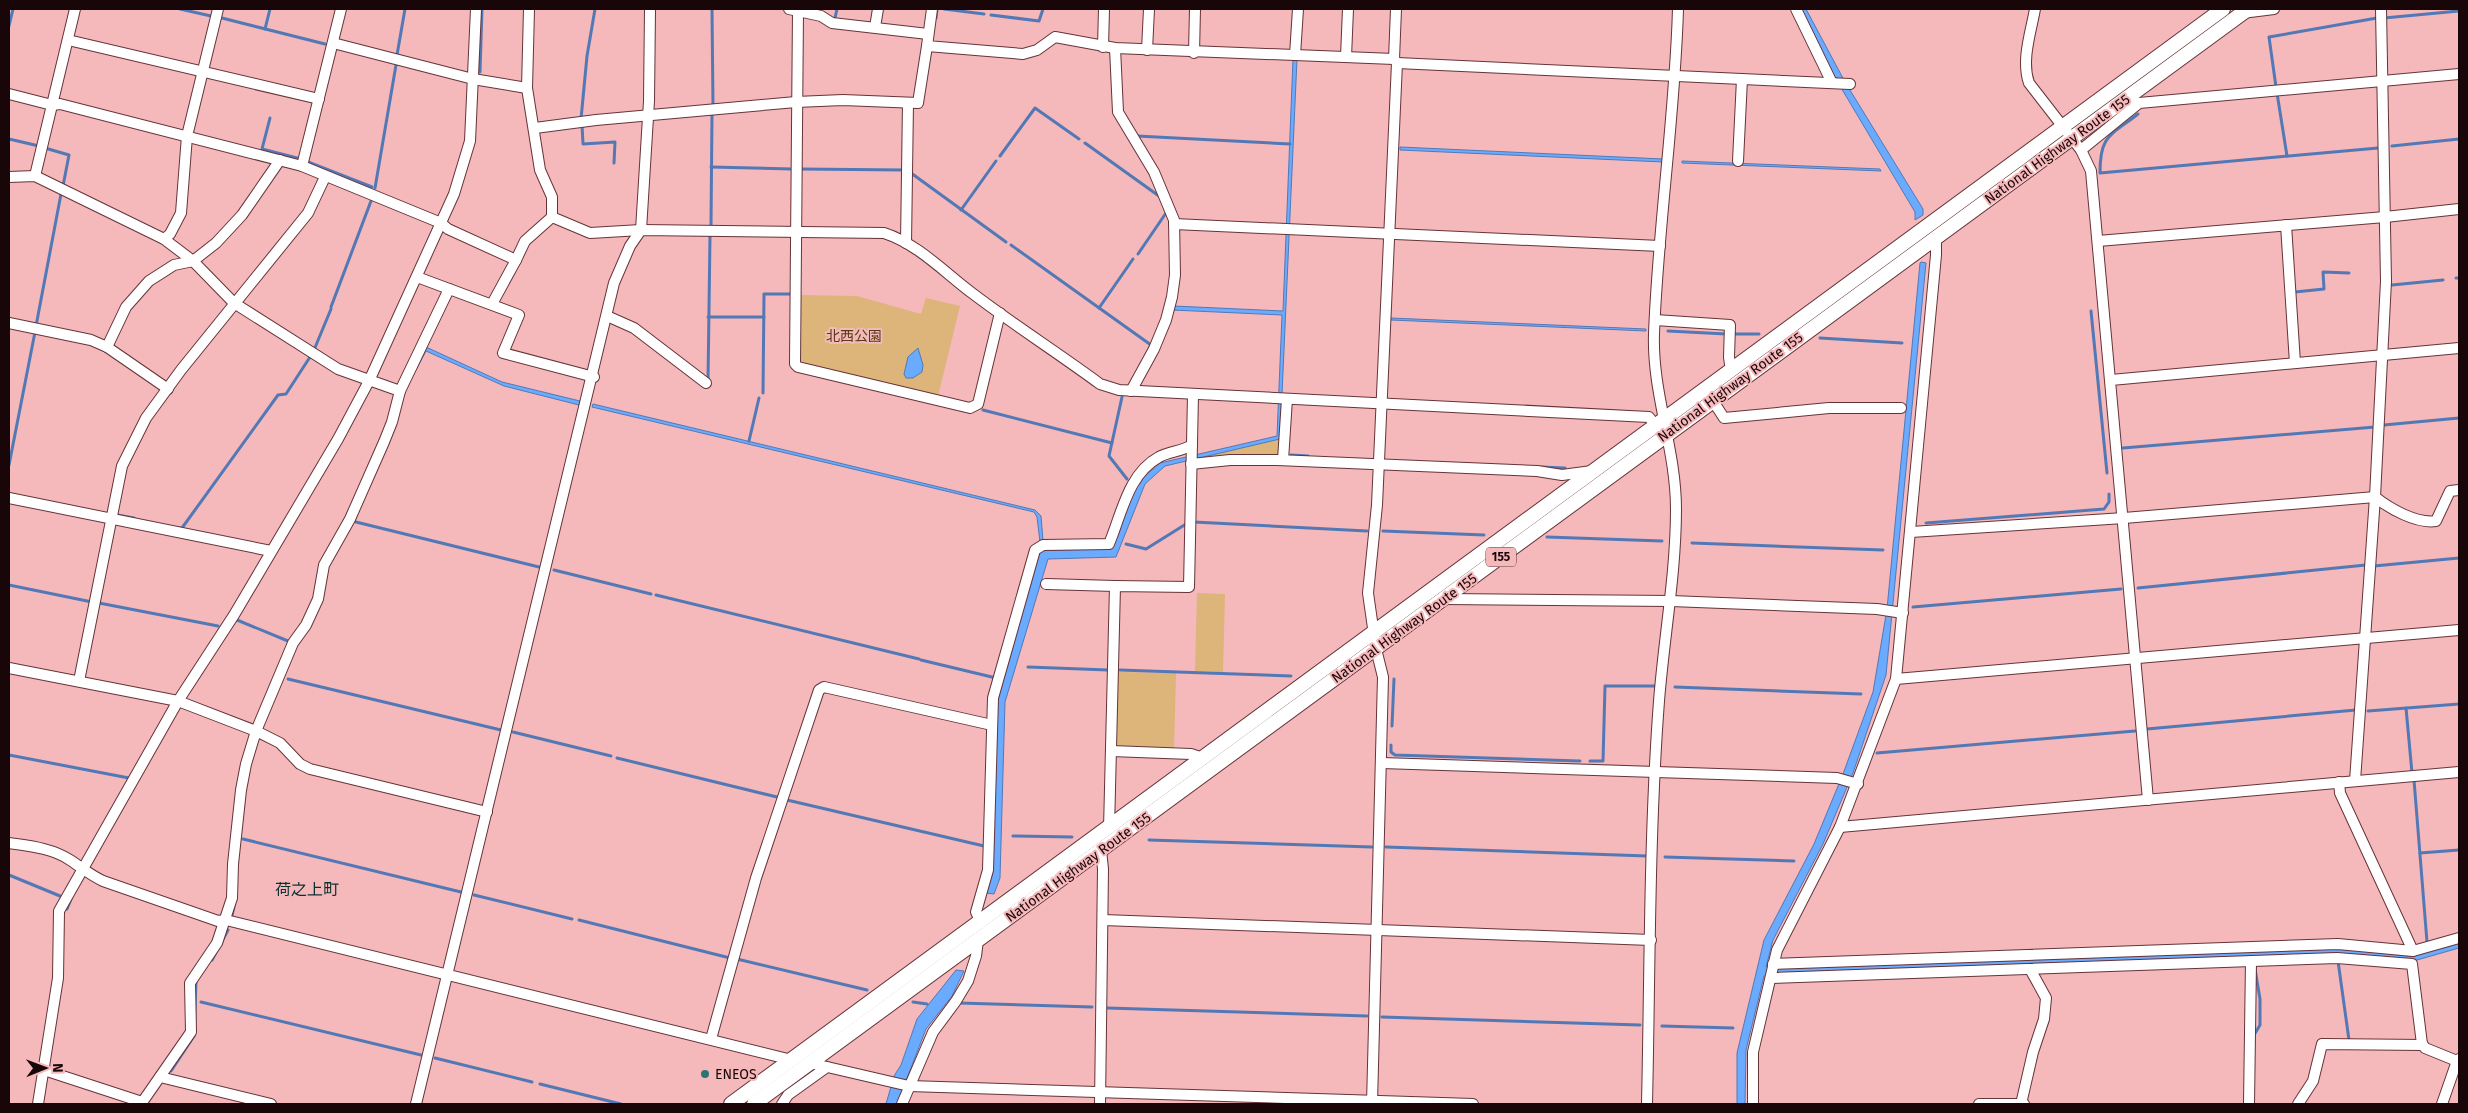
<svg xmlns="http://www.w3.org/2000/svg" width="2468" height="1113" font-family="'Fira Sans','Noto Sans JP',sans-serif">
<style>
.green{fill:#ddb479}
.water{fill:#6aaaff;stroke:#5279b5}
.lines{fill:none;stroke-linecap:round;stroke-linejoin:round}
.stream{stroke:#5279b5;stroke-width:3}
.minor-casing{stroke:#653438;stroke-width:12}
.highway-casing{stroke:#653438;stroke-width:16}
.minor{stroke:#fff;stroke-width:10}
.highway{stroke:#fff;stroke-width:14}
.poi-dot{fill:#297474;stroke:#f5b8bb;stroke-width:2}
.labels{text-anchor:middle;stroke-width:4;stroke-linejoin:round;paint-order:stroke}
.shield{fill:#f5b8bb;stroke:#5b3b3e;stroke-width:1}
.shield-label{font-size:12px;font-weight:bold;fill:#190608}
.street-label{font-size:14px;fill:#190608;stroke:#f5b8bb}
.park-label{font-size:14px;fill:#553b0f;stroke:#f5b8bb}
.poi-label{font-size:14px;fill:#190608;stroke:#f5b8bb;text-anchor:start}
.quarter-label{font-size:16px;fill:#0c3030;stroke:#f5b8bb}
</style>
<rect width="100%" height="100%" fill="#f5b8bb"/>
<g class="green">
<polygon points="798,295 857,296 921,314 926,298 960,306 938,396 802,364 798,359"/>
<polygon points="1280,439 1281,457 1195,458"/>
<polygon points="1197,593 1225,594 1223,672 1195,671"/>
<polygon points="1118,672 1176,673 1174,749 1119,748 1116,745"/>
</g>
<g class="water">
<polygon points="1799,9 1806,9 1845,82 1923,209 1923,215 1915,220 1915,212 1837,81"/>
<polygon points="1293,59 1297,59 1280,439 1165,466 1145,484 1116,557 1048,559 1005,702 1000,878 994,894 985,893 995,700 1038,550 1111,549 1137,483 1160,463 1277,436 1282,315 1172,310 1174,306 1283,311"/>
<polygon points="1400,147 1663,159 1663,162 1400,150"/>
<polygon points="1682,161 1880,169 1881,171 1682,163"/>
<polygon points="1921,262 1926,263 1886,675 1853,773 1823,844 1773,940 1766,967 2351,948 2408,956 2459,943 2459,948 2410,962 2352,955 1764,976 1746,1050 1745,1104 1737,1104 1737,1053 1764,940 1814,844 1843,774 1873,692 1887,609 1920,263"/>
<polygon points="1391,318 1646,329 1646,331 1391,320"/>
<polygon points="426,347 502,382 580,401 579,405 504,386 426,351 409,383"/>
<polygon points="918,348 923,365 922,372 913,378 906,378 904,374 908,357"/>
<polygon points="593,404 1035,510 1041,516 1043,541 1040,542 1037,517 1034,512 592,407"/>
<polygon points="956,970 964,971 952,996 926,1029 897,1104 886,1104 894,1076 901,1065 917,1019"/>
</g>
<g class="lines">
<g class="stream">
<polyline points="180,9 211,16"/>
<polyline points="712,9 713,106"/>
<polyline points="944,9 984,14"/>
<polyline points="991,15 1039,21 1043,9"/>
<polyline points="218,17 325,44"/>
<polyline points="835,18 837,9"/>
<polyline points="936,18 937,9"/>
<polyline points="2384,18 2459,11"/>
<polyline points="9,26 13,9"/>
<polyline points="265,29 270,9"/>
<polyline points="397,55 405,9"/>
<polyline points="480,72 482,9"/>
<polyline points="2276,87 2269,37 2377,18"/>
<polyline points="2277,93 2287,156"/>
<path d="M2138,114c-28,22 -38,21 -38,59l278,-25"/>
<polyline points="270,118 262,149 301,159"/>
<polyline points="581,119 587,56 595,9"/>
<polyline points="582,125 583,144 615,142 614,163"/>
<polyline points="1137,136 1290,144"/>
<polyline points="9,139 39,146"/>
<polyline points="1085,143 1159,196"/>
<polyline points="2392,146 2459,139"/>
<polyline points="45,148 69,155 63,186"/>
<polyline points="1000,156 1035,108 1079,139"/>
<polyline points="308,162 372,187"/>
<polyline points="711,167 792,169"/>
<polyline points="800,169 904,170"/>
<polyline points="911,173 1006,242"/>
<polyline points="375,188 396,65"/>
<polyline points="961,210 996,161"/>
<polyline points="711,225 712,114"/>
<polyline points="1011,245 1151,345 1150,347"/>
<polyline points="1138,254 1166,213"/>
<polyline points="2456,278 2459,278"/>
<polyline points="2392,285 2443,280"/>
<polyline points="2295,292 2324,289 2323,272 2349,273"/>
<polyline points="331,307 371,201"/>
<polyline points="1099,308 1133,259"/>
<polyline points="2091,311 2107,473"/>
<polyline points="708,317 764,317"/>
<polyline points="36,326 61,194"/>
<polyline points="1668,331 1726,334"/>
<polyline points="1734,334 1759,334"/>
<polyline points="1820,338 1902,343"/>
<polyline points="314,350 331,309"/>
<polyline points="708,382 710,236"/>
<polyline points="763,393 764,294 791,294"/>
<polyline points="1122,397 1109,456 1127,479"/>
<polyline points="983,410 1112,443"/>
<polyline points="2384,425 2459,418"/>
<polyline points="749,441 759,398"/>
<polyline points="2123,448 2375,427"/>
<polyline points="1291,455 1308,456"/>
<polyline points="9,465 35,332"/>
<polyline points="1541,467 1565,468"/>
<polyline points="117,515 134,518"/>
<polyline points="356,522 539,567"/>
<polyline points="1194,522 1367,531"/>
<polyline points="1926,523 2104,509 2109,502 2109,494"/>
<polyline points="179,528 182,528 278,395 286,394 310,357"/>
<polyline points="1383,531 1484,535"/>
<polyline points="1547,537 1662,541"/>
<polyline points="1692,543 1883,550"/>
<polyline points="1126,544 1146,549 1186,524"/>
<polyline points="2374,566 2459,558"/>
<polyline points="554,570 651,594"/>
<polyline points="9,585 92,602"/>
<polyline points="2138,588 2366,565"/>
<polyline points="656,595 919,659"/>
<polyline points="99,603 218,626"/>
<polyline points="1913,607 2121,589"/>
<polyline points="237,620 288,641"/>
<polyline points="921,660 996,678"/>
<polyline points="1028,667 1108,670"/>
<polyline points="1120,670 1291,676"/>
<polyline points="288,679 501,730"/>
<polyline points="1675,687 1861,694"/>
<polyline points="2406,708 2412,773"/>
<polyline points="2368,711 2459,704"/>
<polyline points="1392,726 1394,679"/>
<polyline points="2147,729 2356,710"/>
<polyline points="513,732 611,756"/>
<polyline points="1391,745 1391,752 1395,755 1580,761"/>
<polyline points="1877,753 2135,731"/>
<polyline points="9,755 129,778"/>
<polyline points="617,758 777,797"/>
<polyline points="1590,761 1603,761 1605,686 1655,686"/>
<polyline points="2414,780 2427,942"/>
<polyline points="787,800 984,846"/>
<polyline points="1013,836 1072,837"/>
<polyline points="243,839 461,892"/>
<polyline points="1149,840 1372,847"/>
<polyline points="1386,847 1647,856"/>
<polyline points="2420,853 2459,850"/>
<polyline points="1665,857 1794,861"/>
<polyline points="9,875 60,896"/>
<polyline points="474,895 572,919"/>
<polyline points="67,909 71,899"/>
<polyline points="232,916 234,907"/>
<polyline points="579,920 730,958"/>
<polyline points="737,959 867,990"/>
<polyline points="212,960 228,930"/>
<polyline points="2338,961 2349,1040"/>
<polyline points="201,1002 421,1055"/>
<polyline points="913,1002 927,1004"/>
<polyline points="959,1003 1092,1007"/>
<polyline points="1107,1008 1367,1016"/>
<polyline points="1382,1017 1640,1025"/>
<polyline points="1662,1026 1733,1028"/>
<polyline points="2254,1035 2260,1025 2260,999 2255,969"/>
<polyline points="435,1058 532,1082"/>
<polyline points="171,1071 194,1036 196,981"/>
<polyline points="540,1084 621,1104"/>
</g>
<defs>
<g id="minor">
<polyline points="529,9 527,88 540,170 552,197 552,217"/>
<polyline points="789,9 821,16 832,23 928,34"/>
<polyline points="932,9 927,46 1023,54 1037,50 1055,37 1115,48 1394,59"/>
<polyline points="1796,9 1832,83"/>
<path d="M2035,9c-4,23 -14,51 -6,74l52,67 10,21 57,629"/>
<polyline points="798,11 795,364 798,367 970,408 978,404 1000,313"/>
<polyline points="2242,13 2274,9"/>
<polyline points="875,27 878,9"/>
<polyline points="68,40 319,99"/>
<polyline points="333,43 473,79 527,88"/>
<polyline points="1103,47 1104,9"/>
<polyline points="1115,48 1118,112 1154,172 1174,220 1175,275 1172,297 1166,320 1154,349 1131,391"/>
<polyline points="1147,50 1149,9"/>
<polyline points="1194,53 1195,9"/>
<polyline points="1295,55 1298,9"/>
<polyline points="1346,57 1348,9"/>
<polyline points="1397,63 1850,84"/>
<path d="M9,94l43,11 8,-1 242,62 139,57 7,6 68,31 9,-19 27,-24 38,16 51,-3 243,3c34,11 60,39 88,60 42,32 86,60 128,91l19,6 530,27 6,8"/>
<polyline points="535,128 596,120 796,102 843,100 918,103 927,46"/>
<polyline points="2081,150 2139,103 2459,74"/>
<polyline points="1738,161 1742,79"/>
<polyline points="302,166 341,9"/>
<polyline points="35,176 75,9"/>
<polyline points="9,177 35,176 164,239 193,261 234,303 338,369 400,391 392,422 384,442 350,519 324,565 318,599 306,625 293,643 256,731 246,764 241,790 233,864 232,898 217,943 190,983 191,1032 141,1104"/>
<polyline points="1174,224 1660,246"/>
<polyline points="2286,225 2295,363"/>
<polyline points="164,239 170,234 181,213 187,136 218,9"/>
<polyline points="2098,241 2385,217 2459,209"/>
<polyline points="906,243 908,103"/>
<polyline points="417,277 519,315 503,353 594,377"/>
<polyline points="492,304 516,260"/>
<polyline points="607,316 634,328 706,383"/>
<polyline points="1655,320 1730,325 1729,357 1731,372"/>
<polyline points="9,323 91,340 107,347 168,389"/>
<polyline points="107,347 126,307 149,281 174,265 193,261 216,243 242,215 280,160"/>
<polyline points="2111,380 2459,348"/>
<polyline points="400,391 449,289"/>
<polyline points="1713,401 1724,418 1829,408 1901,408"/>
<polyline points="1283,460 1287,399"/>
<polyline points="1191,464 1230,460 1277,460 1537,471 1562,475 1592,471"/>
<polyline points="9,498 271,551"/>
<path d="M1911,532l213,-14 251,-21c15,12 42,27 61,24l14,-30 9,-1"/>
<polyline points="1046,584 1115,586"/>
<polyline points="1445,599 1671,601 1877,609 1903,613"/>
<polyline points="9,668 178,701 256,731 280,743 300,764 310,769 487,812"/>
<polyline points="1896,679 2459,630"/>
<polyline points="79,681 122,466 146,418 181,370 308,213 325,177"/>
<polyline points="1111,751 1191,754 1203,758"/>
<polyline points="1382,763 1837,778 1858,784"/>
<polyline points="2355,781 2375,497 2386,281 2381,9"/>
<polyline points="2339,782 2340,793 2413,951 2459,938"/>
<polyline points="1840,827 2459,772"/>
<polyline points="1109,829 1115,586 1189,587 1193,395"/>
<path d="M9,843c20,3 43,5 61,17 11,7 20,15 33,21l115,40 8,-1 566,140"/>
<polyline points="1103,920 1651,940"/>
<path d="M981,923l-5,-11 12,-42 5,-172 42,-148 8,-5 66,-1c13,-31 19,-70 50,-87 10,-6 22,-5 33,-12"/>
<polyline points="1773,964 2338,944 2413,951"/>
<polyline points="1771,978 2337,958 2412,964 2422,1044 2425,1048 2457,1061"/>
<polyline points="711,1039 756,878 819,690 824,687 992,725"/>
<polyline points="810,1063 909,1086 1473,1104"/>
<polyline points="44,1070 142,1102"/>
<polyline points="160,1077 271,1104"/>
<polyline points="38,1104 58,978 59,911 178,701 234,615 338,439 369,381 454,194 470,141 476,9"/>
<polyline points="416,1104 614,283 630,246 641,230 649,101 650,9"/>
<polyline points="782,1104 788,1095 827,1067"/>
<polyline points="902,1104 933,1032 956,1001 968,981 976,956 978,940"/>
<polyline points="1100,1104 1103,869 1101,850"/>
<polyline points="1372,1104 1383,677 1376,649 1368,593 1377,505 1397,63 1394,59 1396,9"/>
<path d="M1647,1104c3,-133 2,-270 12,-403 5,-64 17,-128 17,-192 0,-60 -24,-116 -22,-175 4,-109 21,-217 24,-325"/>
<polyline points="1753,1104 1753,1052 1777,950 1840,827 1896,679 1936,255 1936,237"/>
<polyline points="1979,1104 2024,1104"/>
<polyline points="2021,1104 2033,1052 2044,1019 2046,998 2030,969"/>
<polyline points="2249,1104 2251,961"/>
<polyline points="2298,1104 2313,1081 2322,1044 2423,1045"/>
<polyline points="2442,1104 2457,1061 2459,1059"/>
</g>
<g id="highway">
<polyline points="731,1104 2223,9"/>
<polyline points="754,1104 2248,9"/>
</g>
</defs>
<use href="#minor" class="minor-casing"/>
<use href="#highway" class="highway-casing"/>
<use href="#minor" class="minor"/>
<use href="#highway" class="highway"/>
</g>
<circle class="poi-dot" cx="705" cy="1074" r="5"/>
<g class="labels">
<rect class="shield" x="1486" y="547.5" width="30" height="19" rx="4"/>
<g class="shield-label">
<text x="1501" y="561">155</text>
</g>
<g class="street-label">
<text transform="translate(2057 149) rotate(-36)" y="5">National Highway Route 155</text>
<text transform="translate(1730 387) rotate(-36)" y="5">National Highway Route 155</text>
<text transform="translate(1404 628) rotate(-36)" y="5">National Highway Route 155</text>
<text transform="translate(1078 867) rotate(-36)" y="5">National Highway Route 155</text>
</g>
<g class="park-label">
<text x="854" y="341">北西公園</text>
</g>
<g class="poi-label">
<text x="715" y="1079">ENEOS</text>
</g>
<g class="quarter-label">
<text x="307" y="895">荷之上町</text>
</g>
</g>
<rect width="2468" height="1113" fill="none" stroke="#190608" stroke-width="20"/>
<g transform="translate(45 1068) rotate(89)" stroke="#f5b8bb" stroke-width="4" paint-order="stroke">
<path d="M0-4L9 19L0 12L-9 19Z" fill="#190608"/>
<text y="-8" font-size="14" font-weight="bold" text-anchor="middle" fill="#190608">N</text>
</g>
</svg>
